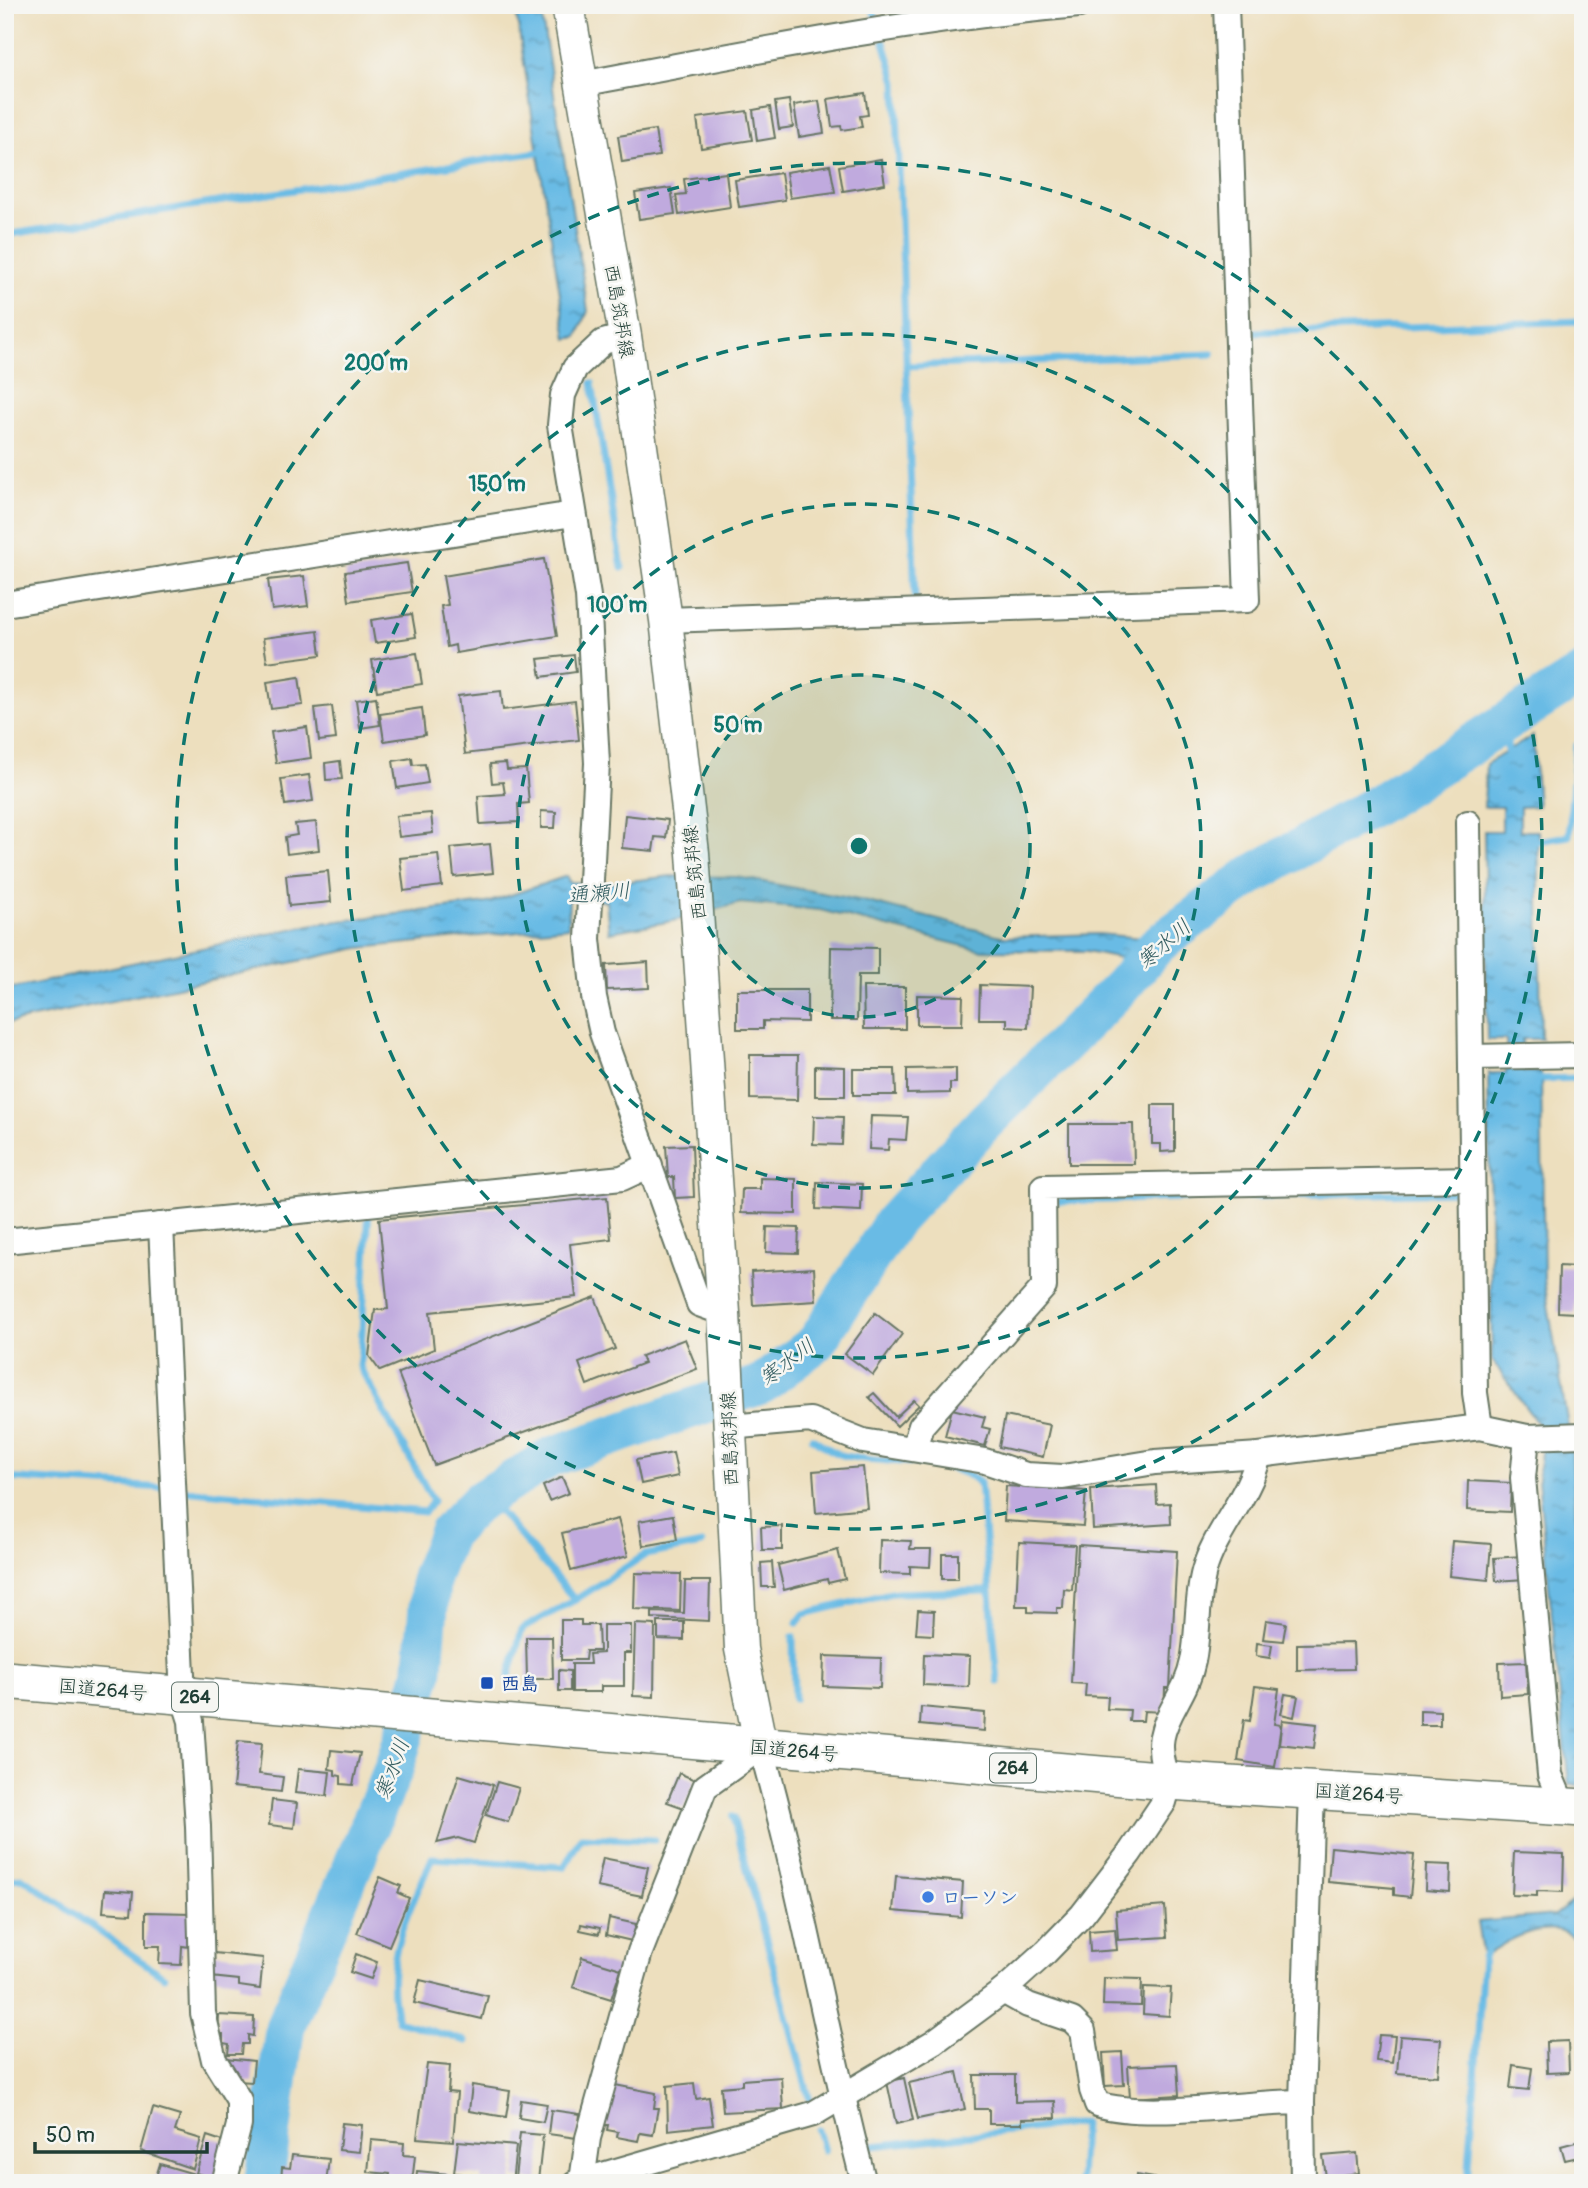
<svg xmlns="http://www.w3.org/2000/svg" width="1588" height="2188" font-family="Pangolin,'Klee One',sans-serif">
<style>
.water{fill:url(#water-ripples);stroke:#447c8c;stroke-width:2}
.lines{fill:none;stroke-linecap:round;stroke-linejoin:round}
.stream{stroke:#69bbe5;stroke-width:7}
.river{stroke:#69bbe5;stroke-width:40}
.building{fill:#c0aade}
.minor-casing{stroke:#677664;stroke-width:28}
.major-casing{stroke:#677664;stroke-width:35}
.highway-casing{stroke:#677664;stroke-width:40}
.minor{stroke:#fff;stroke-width:24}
.major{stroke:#fff;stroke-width:32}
.highway{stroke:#fff;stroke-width:37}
.ring{fill:none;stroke:#0f766e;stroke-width:3.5;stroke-dasharray:12 9}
.transit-dot{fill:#1a4fb4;stroke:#f6f6f2;stroke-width:2.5}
.shop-dot{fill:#3f7fe0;stroke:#f6f6f2;stroke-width:2.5}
.labels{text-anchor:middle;stroke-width:5;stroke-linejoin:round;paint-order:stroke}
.shield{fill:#f6f6f2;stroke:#60746d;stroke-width:2}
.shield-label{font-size:18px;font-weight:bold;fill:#1f3d34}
.street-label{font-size:19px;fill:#1f3d34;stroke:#f6f6f2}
.transit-label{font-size:19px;font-weight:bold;fill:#164399;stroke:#f6f6f2;text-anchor:start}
.shop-label{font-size:19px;font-weight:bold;fill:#366cbe;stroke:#f6f6f2;text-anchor:start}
.water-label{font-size:21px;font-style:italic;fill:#325c60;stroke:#f6f6f2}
.centre{fill:#0f766e;stroke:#f6f6f2;stroke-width:3.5}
.ring-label{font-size:21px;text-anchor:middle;font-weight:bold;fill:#0f766e;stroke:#f6f6f2;stroke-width:5;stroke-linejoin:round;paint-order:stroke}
</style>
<defs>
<pattern id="water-ripples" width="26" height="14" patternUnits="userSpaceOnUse" patternTransform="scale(1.75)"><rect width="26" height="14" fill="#69bbe5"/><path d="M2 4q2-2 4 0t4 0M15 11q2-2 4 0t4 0" fill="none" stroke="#5699ba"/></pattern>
</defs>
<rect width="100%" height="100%" fill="#f6f6f2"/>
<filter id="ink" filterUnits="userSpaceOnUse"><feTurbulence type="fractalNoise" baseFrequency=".0143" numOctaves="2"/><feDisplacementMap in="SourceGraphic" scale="14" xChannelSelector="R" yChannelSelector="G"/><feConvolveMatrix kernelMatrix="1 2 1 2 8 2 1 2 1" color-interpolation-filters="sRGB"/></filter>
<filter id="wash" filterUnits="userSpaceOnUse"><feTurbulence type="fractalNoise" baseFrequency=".00686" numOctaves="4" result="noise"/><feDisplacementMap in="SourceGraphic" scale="28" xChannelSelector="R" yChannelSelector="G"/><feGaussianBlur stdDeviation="1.57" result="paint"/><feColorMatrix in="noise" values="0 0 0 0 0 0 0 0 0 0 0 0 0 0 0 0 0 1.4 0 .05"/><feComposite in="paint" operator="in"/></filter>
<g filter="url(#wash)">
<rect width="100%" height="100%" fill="#eddfbe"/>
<g class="water">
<polygon points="515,5 540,5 588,311 577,337 567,339"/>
<polygon points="1533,736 1538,806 1520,807 1520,831 1538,831 1541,1039 1522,1039 1523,1072 1541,1072 1544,1280 1571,1444 1583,1612 1583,1785 1569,1785 1538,1479 1542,1443 1539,1426 1492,1360 1488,1073 1506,1073 1506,1040 1487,1040 1484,831 1502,831 1502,807 1484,807 1486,764"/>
<polygon points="567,876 569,882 607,884 671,876 737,877 864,901 1005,937 1098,934 1142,938 1120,958 1087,951 980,950 820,910 740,903 673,921 609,932 606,901 569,899 568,927 359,948 5,1024 5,990 315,924 487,903"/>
<path d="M1583,1879v69c-25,-38 -74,-10 -100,10l-6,-36 78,-7 24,-18z"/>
</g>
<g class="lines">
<g class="stream">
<polyline points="872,5 876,19"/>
<polyline points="884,42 896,82 915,600"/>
<polyline points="5,235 538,152"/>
<polyline points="1256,332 1583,321"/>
<polyline points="906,366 1212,354"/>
<polyline points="592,383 622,568"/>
<polyline points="1506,720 1508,760"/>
<polyline points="1538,841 1569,836 1576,746 1583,743"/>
<polyline points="1541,1079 1583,1078"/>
<polyline points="1060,1201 1457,1192"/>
<path d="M812,1438c9,5 19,14 29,17 40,11 107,0 139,28l18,199"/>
<polyline points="5,1478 164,1488"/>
<polyline points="183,1490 425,1512 433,1501 360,1367 369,1208"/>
<polyline points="479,1501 493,1504 575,1600 522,1629 508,1680"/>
<polyline points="575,1600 645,1555 702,1544"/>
<polyline points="797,1623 804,1614 891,1593 989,1591"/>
<polyline points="793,1637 794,1699"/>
<polyline points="733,1817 810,2101"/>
<polyline points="5,1879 23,1878 164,1977"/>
<path d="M466,2041l-68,-20c-18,-61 11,-108 34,-163l132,9 17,-30 73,3"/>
<polyline points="818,2130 824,2151"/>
<polyline points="873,2146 1083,2123 1080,2183"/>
<polyline points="1468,2183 1483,1958 1487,1950"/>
</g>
<polyline class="river" points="264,2183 285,2027 394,1768 423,1673 431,1576 448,1533 479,1501 551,1457 762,1384 816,1343 893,1222 984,1123 1122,986 1157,945 1250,876 1383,801 1583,673"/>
</g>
<g id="blocks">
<g class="building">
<polygon points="865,93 868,115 860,116 862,127 842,130 841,126 832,127 828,99"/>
<polygon points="789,100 793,127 779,129 775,102"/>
<polygon points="819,101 824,133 799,137 794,105"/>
<polygon points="770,107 775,138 757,141 753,110"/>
<polygon points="747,111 752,140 701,148 697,118"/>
<polygon points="655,130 659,156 622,162 618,136"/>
<polygon points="881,159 885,184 843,191 839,166"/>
<polygon points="830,165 835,192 790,198 786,172"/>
<polygon points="726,173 730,207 679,215 676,195 686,194 684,179"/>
<polygon points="781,173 785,200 739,207 735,180"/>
<polygon points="671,188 675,214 639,219 635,193"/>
<polygon points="544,559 557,636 456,653 455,645 447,647 441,606 448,605 443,576"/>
<polygon points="407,563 412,592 349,601 345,572"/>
<polygon points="304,576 308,606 272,610 268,580"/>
<polygon points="412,614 416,637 375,643 371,620"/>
<polygon points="318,631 321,655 267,662 263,638"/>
<polygon points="417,653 422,684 377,691 372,660"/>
<polygon points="574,655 576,672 541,677 538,659"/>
<polygon points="299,677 303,705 271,709 267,682"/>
<polygon points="501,691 503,710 575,701 579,740 465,754 458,696"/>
<polygon points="376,697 380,725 360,728 356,700"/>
<polygon points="332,706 336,739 319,741 315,708"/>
<polygon points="422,708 425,735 384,741 380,714"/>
<polygon points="307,727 311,758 276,763 271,732"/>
<polygon points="412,758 413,765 425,764 428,783 397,788 393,761"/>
<polygon points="340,761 342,779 326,780 325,763"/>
<polygon points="506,763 507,770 526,769 529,803 518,804 519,822 480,824 478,796 505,794 503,782 492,783 490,764"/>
<polygon points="309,775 313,801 285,805 281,779"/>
<polygon points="541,811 556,812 555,828 541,828"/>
<polygon points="431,813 433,833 399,837 396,816"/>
<polygon points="625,815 668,820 666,838 655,837 653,851 622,848"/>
<polygon points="316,822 319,850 287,854 285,837 297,835 295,824"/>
<polygon points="490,844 493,873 454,877 451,848"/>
<polygon points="438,854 442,886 404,891 400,858"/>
<polygon points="328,871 331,902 289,906 286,875"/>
<polygon points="831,947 878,948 878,975 858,975 857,1020 830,1020"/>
<polygon points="648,962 649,988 607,990 606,965"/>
<polygon points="980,985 1030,987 1028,1028 1007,1027 1007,1019 979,1019"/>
<polygon points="863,987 905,987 905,1029 864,1029"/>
<polygon points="737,990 807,990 807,1022 763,1021 763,1029 737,1029"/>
<polygon points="917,995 963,996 962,1025 917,1025"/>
<polygon points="750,1055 798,1055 797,1100 750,1099"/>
<polygon points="815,1066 845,1067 845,1096 815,1096"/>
<polygon points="956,1068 956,1083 950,1083 950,1093 907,1094 907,1069"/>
<polygon points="853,1069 895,1069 896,1095 853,1095"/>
<polygon points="1152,1105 1175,1105 1175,1151 1161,1152 1161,1144 1152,1144"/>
<polygon points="814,1116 843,1117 842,1145 813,1144"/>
<polygon points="871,1116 908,1117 906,1140 889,1139 888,1150 869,1149"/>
<polygon points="1069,1124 1133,1124 1134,1164 1069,1164"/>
<polygon points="692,1145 694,1197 675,1198 674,1177 668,1177 666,1146"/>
<polygon points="760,1178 796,1179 796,1214 741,1213 742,1189 760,1189"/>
<polygon points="817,1182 862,1184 861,1211 816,1209"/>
<polygon points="607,1197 611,1239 570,1244 576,1297 430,1312 434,1349 380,1371 369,1356 375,1310 388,1309 379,1219"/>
<polygon points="767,1227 799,1228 798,1253 766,1252"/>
<polygon points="1559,1266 1576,1267 1575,1313 1558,1312"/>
<polygon points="814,1268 816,1301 753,1305 751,1272"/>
<polygon points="595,1297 615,1349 579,1363 587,1385 644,1363 641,1356 685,1339 697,1369 434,1465 398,1373"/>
<polygon points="875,1313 902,1334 873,1375 845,1354"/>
<polygon points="874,1393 896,1417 914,1400 919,1405 897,1426 869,1397"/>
<polygon points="952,1409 985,1417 982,1427 990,1429 985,1446 945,1436"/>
<polygon points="1005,1416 1050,1425 1043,1457 999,1447"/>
<polygon points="673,1453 678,1476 641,1484 636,1460"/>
<polygon points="863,1467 867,1508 816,1513 813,1471"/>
<polygon points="562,1477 569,1493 549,1501 543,1486"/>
<polygon points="1468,1481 1511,1483 1510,1512 1467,1510"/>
<polygon points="1156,1485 1157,1504 1170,1503 1171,1524 1093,1529 1091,1489"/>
<polygon points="1006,1486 1086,1491 1083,1526 1004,1521"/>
<polygon points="673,1515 677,1540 643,1546 639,1521"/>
<polygon points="618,1519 628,1556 571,1571 562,1533"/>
<polygon points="782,1526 782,1550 762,1550 761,1527"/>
<polygon points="880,1540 911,1541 910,1549 931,1549 930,1567 910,1566 910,1574 879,1573"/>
<polygon points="1452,1541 1491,1544 1488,1580 1449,1576"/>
<polygon points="1019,1542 1075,1545 1072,1590 1064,1589 1063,1608 1057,1608 1057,1613 1028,1612 1028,1606 1016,1606"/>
<polygon points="1078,1545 1177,1551 1170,1688 1165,1688 1164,1712 1144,1711 1143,1721 1129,1721 1130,1710 1107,1709 1108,1697 1085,1696 1086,1684 1071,1683"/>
<polygon points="838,1550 845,1579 828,1583 827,1579 784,1590 778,1565"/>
<rect x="942" y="1554" width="16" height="25"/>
<polygon points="1522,1556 1525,1579 1496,1581 1494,1558"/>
<polygon points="772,1562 774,1587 762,1587 761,1563"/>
<polygon points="635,1573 681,1574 680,1611 634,1609"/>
<polygon points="685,1581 710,1581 709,1621 652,1618 652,1612 684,1613"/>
<polygon points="918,1610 934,1611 933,1635 916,1634"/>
<polygon points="561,1620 581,1620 581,1625 598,1625 599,1651 586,1651 585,1660 561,1660"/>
<polygon points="1266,1620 1286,1623 1283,1641 1263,1639"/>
<polygon points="658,1622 684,1622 684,1640 658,1639"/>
<polygon points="635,1624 655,1625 654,1697 633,1696"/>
<polygon points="603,1625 631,1625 631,1653 624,1653 624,1686 601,1686 601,1692 572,1692 572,1664 590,1664 589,1654 603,1653"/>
<polygon points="526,1637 552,1637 553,1679 527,1679"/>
<polygon points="1257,1643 1272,1645 1270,1658 1256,1656"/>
<polygon points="1353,1643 1354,1669 1297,1670 1297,1644"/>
<polygon points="924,1654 970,1656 969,1687 923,1685"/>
<polygon points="824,1656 881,1658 880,1688 823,1686"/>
<polygon points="1526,1662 1528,1694 1500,1696 1499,1663"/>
<polygon points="559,1670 570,1671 570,1691 559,1691"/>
<polygon points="1255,1686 1279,1689 1274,1724 1281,1725 1275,1767 1238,1761 1244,1720 1250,1721"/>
<polygon points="1285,1694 1298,1696 1294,1717 1281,1714"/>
<polygon points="921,1707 985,1713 984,1731 920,1725"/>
<polygon points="1420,1710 1440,1711 1440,1725 1420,1725"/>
<polygon points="1282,1720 1317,1724 1314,1748 1279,1744"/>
<polygon points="238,1741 262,1743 259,1774 283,1777 281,1792 233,1787"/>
<polygon points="331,1750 360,1753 353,1785 341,1784 341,1776 335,1775 335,1770 329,1769"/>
<polygon points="298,1769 330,1772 327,1796 295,1793"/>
<polygon points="679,1773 695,1780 684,1808 667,1802"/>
<polygon points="459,1775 493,1785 474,1843 458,1838 437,1843"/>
<polygon points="497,1782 519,1788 508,1822 486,1815"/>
<polygon points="272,1800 297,1803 294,1828 269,1825"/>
<polygon points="1331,1847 1414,1855 1410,1897 1394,1895 1394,1888 1328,1882"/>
<polygon points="1514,1852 1564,1854 1563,1892 1537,1891 1537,1896 1512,1895"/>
<polygon points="603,1858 648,1867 642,1896 597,1887"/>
<polygon points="1426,1864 1451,1865 1450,1892 1425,1890"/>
<polygon points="896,1876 963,1882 961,1917 893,1911"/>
<polygon points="380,1877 401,1886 398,1893 409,1898 389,1946 357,1933"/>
<polygon points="105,1890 133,1892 131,1914 103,1912"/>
<polygon points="1165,1906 1167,1937 1118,1940 1116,1910"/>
<polygon points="146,1912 191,1913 190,1947 182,1946 181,1965 159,1964 160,1946 146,1946"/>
<polygon points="609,1918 636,1924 632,1941 606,1935"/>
<polygon points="581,1924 600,1928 599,1934 580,1930"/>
<polygon points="1115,1929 1117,1950 1090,1952 1089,1931"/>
<polygon points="214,1953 263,1958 260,1989 239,1986 239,1980 211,1977"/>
<polygon points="356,1954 377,1962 371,1979 350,1972"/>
<polygon points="582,1957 621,1969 611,1999 573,1987"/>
<polygon points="1104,1978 1142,1979 1141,2006 1103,2005"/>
<polygon points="420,1980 488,1996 482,2019 414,2003"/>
<polygon points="1144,1987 1171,1988 1169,2016 1143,2014"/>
<polygon points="219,2015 254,2017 253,2036 248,2035 248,2044 242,2044 241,2054 228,2054 229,2044 223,2043 223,2034 218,2034"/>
<polygon points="1379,2035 1395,2036 1392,2063 1376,2061"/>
<polygon points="1400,2036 1441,2039 1438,2076 1397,2073"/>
<polygon points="1568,2041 1569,2072 1547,2073 1546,2042"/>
<polygon points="1122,2052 1124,2085 1105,2086 1103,2053"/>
<polygon points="225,2058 254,2061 252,2082 238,2081"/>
<polygon points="427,2064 450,2066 448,2092 457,2093 453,2141 417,2138"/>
<polygon points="1177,2064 1179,2095 1130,2098 1128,2066"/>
<polygon points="1513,2065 1532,2068 1529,2090 1510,2088"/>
<polygon points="957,2072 965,2109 918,2119 909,2083"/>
<polygon points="974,2075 1015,2075 1015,2102 1055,2101 1056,2118 1022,2119 1022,2124 989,2124 989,2109 975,2109"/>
<polygon points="781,2077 783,2109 723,2112 721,2087 742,2085 742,2080"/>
<polygon points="904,2078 913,2120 896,2124 887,2082"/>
<polygon points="694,2083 696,2099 709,2097 713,2125 668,2130 667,2086"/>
<polygon points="610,2084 656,2093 654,2108 658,2108 653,2135 640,2133 638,2141 617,2137 618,2132 607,2130 608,2125 603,2125"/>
<polygon points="472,2085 510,2091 506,2117 469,2111"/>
<polygon points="521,2100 547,2104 543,2122 519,2118"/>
<polygon points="153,2108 180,2116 175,2131 201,2139 193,2169 141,2151"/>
<polygon points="551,2110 580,2114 577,2138 548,2134"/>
<polygon points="342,2123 362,2125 359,2152 339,2150"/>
<polygon points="520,2133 543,2135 538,2181 515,2178"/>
<polygon points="207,2136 225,2142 215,2179 196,2173"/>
<polygon points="371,2140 404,2143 403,2155 415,2156 412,2183 389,2183 390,2174 368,2172"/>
<polygon points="1583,2140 1583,2156 1565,2160 1561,2146"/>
<polygon points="458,2141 516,2146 512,2183 481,2181 481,2176 454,2173"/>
<polygon points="1357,2153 1359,2173 1326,2177 1323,2156"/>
<polygon points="292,2155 329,2159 326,2183 281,2183 282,2167 290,2168"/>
<polygon points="160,2164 215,2180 214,2183 154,2183"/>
<polygon points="417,2171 448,2174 447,2183 416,2183"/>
<polygon points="1137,2175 1154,2178 1153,2183 1136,2183"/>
</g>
</g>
</g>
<g filter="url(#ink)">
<use href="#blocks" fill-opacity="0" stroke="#677664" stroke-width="2"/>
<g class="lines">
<defs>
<g id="minor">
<path d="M581,84c165,-31 330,-65 498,-79"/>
<polyline points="625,336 603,342 575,368 563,395 560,425 588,596 597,763 588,939 594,997 602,1033 699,1304 724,1313"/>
<polyline points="5,604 573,514"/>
<polyline points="666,620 1247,600 1226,5"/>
<polyline points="1468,823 1475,1393 1480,1427"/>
<polyline points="1471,1057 1583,1055"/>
<polyline points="161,1225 183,1696 191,1721 198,1826 203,2013 214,2060 239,2100 239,2125 224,2183"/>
<polyline points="5,1241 622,1178 650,1165"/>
<polyline points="729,1427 810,1420 863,1441 985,1461 1026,1475 1063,1477 1155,1462 1259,1455 1480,1427 1527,1437 1583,1435"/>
<polyline points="1527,1437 1523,1478 1550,1775 1563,1806"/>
<polyline points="914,1448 921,1426 1044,1287 1043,1187 1472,1179"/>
<path d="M1003,1991l25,14 44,15 11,11 9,59 5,14c52,16 147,-2 205,-2l1,81"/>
<polyline points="1302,2102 1312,1790"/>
<path d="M582,2181l6,-43 52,-186 65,-165 56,-40c41,144 65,291 103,436"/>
<path d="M575,2183l238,-69 121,-72 69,-51 43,-39 36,-37 47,-61 35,-52 6,-21c-27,-54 14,-73 23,-120 6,-29 3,-61 11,-90 10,-38 45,-73 55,-116"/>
</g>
<polyline id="major" points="568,5 625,336 666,620 693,853 724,1313 741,1649 761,1747"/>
<polyline id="highway" points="5,1680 1170,1781 1583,1808"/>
</defs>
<use href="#minor" class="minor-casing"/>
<use href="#major" class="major-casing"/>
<use href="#highway" class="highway-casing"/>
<use href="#minor" class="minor"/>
<use href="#major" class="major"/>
<use href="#highway" class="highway"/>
</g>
</g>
<circle cx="859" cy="846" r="171" fill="#0f766e" fill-opacity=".12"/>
<g class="ring">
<circle cx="859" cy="846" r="171"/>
<circle cx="859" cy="846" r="342"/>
<circle cx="859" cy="846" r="512"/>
<circle cx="859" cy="846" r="683"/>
</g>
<rect class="transit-dot" x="480" y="1676" width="14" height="14" rx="3.5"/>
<circle class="shop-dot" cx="928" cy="1897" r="7"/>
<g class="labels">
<g class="shield">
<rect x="172" y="1682.5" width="46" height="29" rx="5"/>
<rect x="990" y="1753.5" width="46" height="29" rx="5"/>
</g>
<g class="shield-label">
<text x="195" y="1703">264</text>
<text x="1013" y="1774">264</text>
</g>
<g class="street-label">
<text transform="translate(620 311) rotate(80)" y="7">西島筑邦線</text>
<text transform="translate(694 873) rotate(-96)" y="7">西島筑邦線</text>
<text transform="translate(729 1439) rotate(-92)" y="7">西島筑邦線</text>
<text transform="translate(103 1689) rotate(5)" y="7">国道264号</text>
<text transform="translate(794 1750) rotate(5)" y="7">国道264号</text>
<text transform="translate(1359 1793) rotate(4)" y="7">国道264号</text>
</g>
<g class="transit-label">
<text x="501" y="1690">西島</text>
</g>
<g class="shop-label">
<text x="942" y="1904">ローソン</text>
</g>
<g class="water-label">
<text transform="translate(599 893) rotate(-5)" y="7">通瀬川</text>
<text transform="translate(1164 944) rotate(-41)" y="7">寒水川</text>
<text transform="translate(787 1362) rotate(-37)" y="7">寒水川</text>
<text transform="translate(392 1769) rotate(-70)" y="7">寒水川</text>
</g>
</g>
<circle cx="859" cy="846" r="10" class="centre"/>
<g class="ring-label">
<text x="376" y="370">200 m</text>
<text x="497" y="491">150 m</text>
<text x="617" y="612">100 m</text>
<text x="738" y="732">50 m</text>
</g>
<rect width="1588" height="2188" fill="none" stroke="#f6f6f2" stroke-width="28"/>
<path d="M35 2142v10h172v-10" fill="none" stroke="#1f3d34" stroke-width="3.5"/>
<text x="46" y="2142" font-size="21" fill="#1f3d34" stroke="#f6f6f2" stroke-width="5" paint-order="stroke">50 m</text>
</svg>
